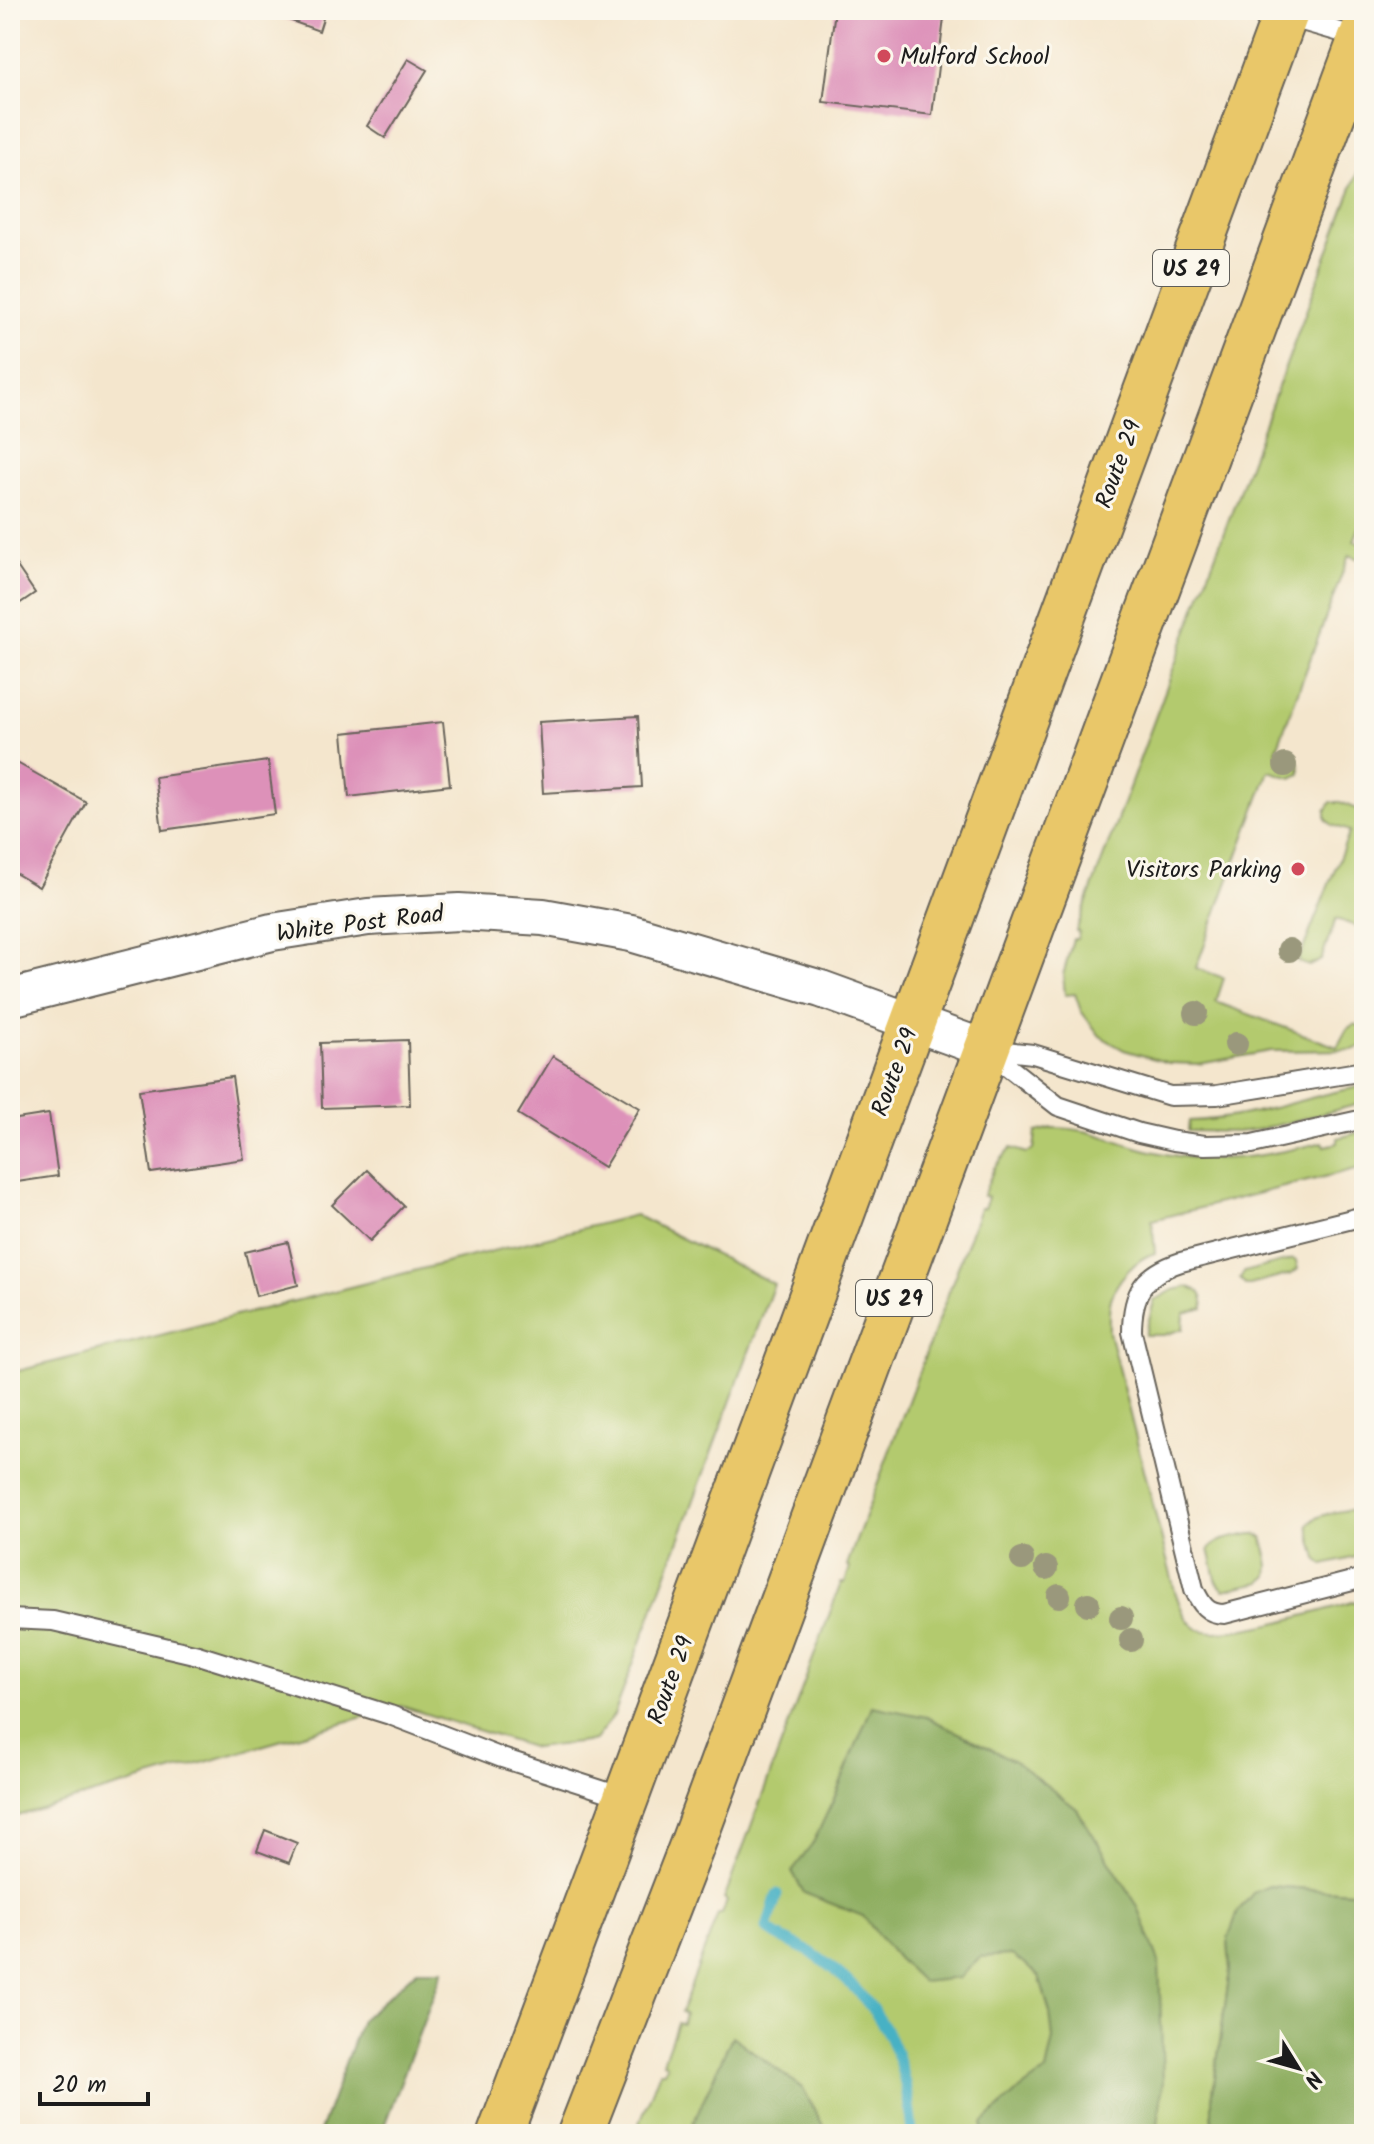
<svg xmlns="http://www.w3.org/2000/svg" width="1374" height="2144" font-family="Kalam,sans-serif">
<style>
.green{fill:#b3ca6e;stroke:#687345;stroke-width:2}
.forest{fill:#8eae61;stroke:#55653e;stroke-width:2}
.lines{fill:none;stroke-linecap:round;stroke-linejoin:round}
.stream{stroke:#46b1c4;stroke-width:11}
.building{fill:#dd91b9}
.lane-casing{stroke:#68635a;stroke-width:22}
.street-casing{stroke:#68635a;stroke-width:40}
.primary-casing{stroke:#68635a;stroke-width:48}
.lane{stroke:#fff;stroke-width:18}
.street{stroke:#fff;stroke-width:36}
.primary{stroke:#e9c769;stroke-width:44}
.tree{fill:#9a987c}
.poi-dot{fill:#d1495b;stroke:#fbf7ec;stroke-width:3}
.labels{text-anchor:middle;stroke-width:6;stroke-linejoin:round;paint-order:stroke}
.shield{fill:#fbf7ec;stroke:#5f5e5a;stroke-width:2}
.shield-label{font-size:22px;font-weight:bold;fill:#1c1c1c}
.poi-label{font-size:24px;fill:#1c1c1c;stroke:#fbf7ec;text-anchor:start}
.street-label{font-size:24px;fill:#1c1c1c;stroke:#fbf7ec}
</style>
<rect width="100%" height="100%" fill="#fbf7ec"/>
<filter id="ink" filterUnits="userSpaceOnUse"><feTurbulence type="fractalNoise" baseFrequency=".0125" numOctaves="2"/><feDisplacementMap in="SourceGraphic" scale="16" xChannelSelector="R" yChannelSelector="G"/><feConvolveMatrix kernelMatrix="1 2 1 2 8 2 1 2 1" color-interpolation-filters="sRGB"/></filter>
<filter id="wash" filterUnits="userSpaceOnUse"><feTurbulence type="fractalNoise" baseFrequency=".006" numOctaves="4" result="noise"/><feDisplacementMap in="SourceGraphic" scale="32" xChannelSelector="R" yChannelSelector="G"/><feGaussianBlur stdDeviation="1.8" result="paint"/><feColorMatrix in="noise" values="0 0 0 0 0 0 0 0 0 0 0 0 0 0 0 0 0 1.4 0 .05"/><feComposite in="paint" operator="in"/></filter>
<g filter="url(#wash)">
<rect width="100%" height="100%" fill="#f4e6cd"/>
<g class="green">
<polygon points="1364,155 1364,515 1354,541 1364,545 1364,561 1349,555 1276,751 1299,762 1300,774 1292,778 1269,771 1196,968 1224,978 1216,1002 1337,1047 1347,1029 1354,1024 1364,1027 1364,1046 1353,1050 1271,1051 1199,1064 1169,1063 1124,1050 1100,1036 1081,1011 1075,994 1065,995 1063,975 1073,939 1077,939 1079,932 1076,931"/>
<polygon points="1331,802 1340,802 1364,812 1364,929 1336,919 1321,960 1309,966 1298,962 1350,831 1332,825 1326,819 1326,811"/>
<path d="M1364,1086v17l-102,26 -25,3 -49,-1 1,-10c60,-1 116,-25 175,-35z"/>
<path d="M1052,1128c38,-1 60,13 95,22 62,16 115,8 176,-8l2,4 13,-3v-5l26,-7v36l-212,53 3,33c-19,5 -39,28 -44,46 -3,11 -2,22 -2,33l66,259c5,14 9,29 21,37 24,16 137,-21 168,-29v294l-95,-7 -41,53 2,31 -18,129v35h-384l-26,-46 -69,-51 -45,97h-32l-19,-4 23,-59h4l3,-7 -4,-2 14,-39 5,1 3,-10 -4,-2 37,-98h4l5,-13 -3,-2 117,-316h4l5,-16 -3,-2 133,-357h4l4,-11 -5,-1 11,-28 17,-20 16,5 7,-4 2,-17z"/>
<polygon points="635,1215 774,1284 614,1715 594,1741 534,1748 401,1706 10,1818 10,1373"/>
<polygon points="1293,1259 1296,1261 1298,1269 1291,1274 1250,1285 1245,1285 1240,1279 1244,1272"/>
<path d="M1188,1287c13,3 15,8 16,21l-20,5 -1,16 -19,6h-19l9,-34 19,-11z"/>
<path d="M1356,1509l6,5 2,41 -40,10 -7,-6 -9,-34c10,-12 33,-14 48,-16z"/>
<path d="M1251,1534h5l7,4 6,27 -1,11 -7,6 -37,8 -7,-7 -8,-34c9,-11 28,-12 42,-15z"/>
</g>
<g class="forest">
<polygon points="872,1706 927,1717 1015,1761 1077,1809 1137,1905 1159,1962 1163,2081 1157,2134 983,2134 983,2123 1017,2092 1046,2071 1053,2039 1050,2013 1039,1976 1012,1955 980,1957 959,1978 922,1982 897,1958 863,1916 804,1893 792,1871 812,1845 837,1792"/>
<polygon points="1269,1886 1364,1893 1364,2134 1212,2134 1212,2099 1230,1970 1228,1939 1238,1911 1253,1893"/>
<polygon points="417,1970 443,1970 381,2134 319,2134 361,2020"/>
<polygon points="732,2036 802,2088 828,2134 688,2134"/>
</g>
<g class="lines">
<path class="stream" d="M777,1894l-10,34c12,12 29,15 43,24 71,47 96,98 102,182"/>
</g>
<g id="blocks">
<g class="building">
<polygon points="261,10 319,10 325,12 319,31"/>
<polygon points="835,10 945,10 932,115 823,102"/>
<polygon points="408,59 427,70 385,138 367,126"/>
<polygon points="10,556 35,593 10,610"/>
<polygon points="638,716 642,787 543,793 539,722"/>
<polygon points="443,722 450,785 349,797 343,733"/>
<polygon points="10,759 86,802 39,887 10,870"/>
<polygon points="268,761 275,814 162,830 155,777"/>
<polygon points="408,1040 410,1105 322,1108 320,1043"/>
<polygon points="553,1056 640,1108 604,1167 518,1114"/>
<polygon points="232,1077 244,1159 151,1173 139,1090"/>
<polygon points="49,1114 58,1176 10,1183 10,1120"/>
<polygon points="367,1170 404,1206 370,1241 332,1205"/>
<polygon points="288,1242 298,1285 256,1296 245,1252"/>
<polygon points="265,1830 297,1843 289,1863 257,1851"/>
</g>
</g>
</g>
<g filter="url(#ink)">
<use href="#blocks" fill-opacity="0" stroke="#68635a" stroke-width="2"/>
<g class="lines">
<defs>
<g id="lane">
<polyline points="1263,10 1361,38"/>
<polyline points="986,1049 1033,1054 1170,1096 1217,1095 1364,1071"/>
<polyline points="988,1051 1058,1106 1139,1133 1174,1141 1205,1145 1252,1144 1364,1119"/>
<path d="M1364,1216l-183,46c-37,12 -49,30 -49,70l62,257c7,15 13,25 30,25l140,-36"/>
<polyline points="10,1619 53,1621 198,1655 390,1715 502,1758 626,1798"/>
</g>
<polyline id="street" points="10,998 272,932 368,917 459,912 543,917 631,933 821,989 986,1049"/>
<g id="primary">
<polyline points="500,2134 626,1798 1287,10"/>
<polyline points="580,2134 691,1848 1364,30"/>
</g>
</defs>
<use href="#lane" class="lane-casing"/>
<use href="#street" class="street-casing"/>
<use href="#primary" class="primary-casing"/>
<use href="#lane" class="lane"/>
<use href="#street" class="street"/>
<use href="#primary" class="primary"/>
</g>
<g class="tree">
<circle cx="1285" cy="765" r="12"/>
<circle cx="1289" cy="950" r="12"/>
<circle cx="1196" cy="1013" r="12"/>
<circle cx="1236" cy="1044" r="12"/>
<circle cx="1022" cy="1559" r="12"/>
<circle cx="1046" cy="1568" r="12"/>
<circle cx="1059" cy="1596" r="12"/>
<circle cx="1088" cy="1604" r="12"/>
<circle cx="1121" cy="1618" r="12"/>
<circle cx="1131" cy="1640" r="12"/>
</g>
</g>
<g class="poi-dot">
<circle cx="884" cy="56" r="8"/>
<circle cx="1298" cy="869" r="8"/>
</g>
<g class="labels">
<g class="shield">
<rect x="1153" y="250" width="76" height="36" rx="6"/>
<rect x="856" y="1280" width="76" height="36" rx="6"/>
</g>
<g class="shield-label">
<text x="1191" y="276">US 29</text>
<text x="894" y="1306">US 29</text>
</g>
<g class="poi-label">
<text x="900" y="64">Mulford School</text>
<text x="1282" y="877" text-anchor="end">Visitors Parking</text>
</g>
<g class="street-label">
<text transform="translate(1118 464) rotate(-70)" y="8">Route 29</text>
<text transform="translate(360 923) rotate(-7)" y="8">White Post Road</text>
<text transform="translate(894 1072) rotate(-70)" y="8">Route 29</text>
<text transform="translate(670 1680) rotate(-70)" y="8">Route 29</text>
</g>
</g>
<rect width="1374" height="2144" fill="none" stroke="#fbf7ec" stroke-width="40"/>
<g transform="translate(1298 2068) rotate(127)" stroke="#fbf7ec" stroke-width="6" paint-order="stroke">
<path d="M0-6L14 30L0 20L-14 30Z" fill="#1c1c1c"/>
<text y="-12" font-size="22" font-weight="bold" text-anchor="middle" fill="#1c1c1c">N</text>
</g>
<path d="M40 2092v12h108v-12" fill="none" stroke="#1c1c1c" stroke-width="4"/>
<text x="52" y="2092" font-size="24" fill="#1c1c1c" stroke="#fbf7ec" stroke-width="6" paint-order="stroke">20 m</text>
</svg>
